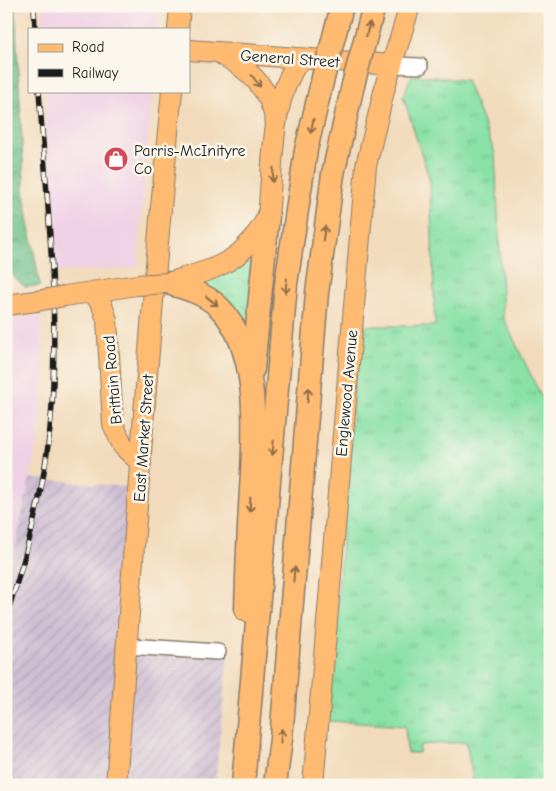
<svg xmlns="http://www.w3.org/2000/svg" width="556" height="791" font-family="'Comic Neue',sans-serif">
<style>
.built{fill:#f0d0e5}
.industrial{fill:url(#industrial-furrows)}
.grass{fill:url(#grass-tufts);stroke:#527e61}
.forest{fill:url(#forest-crowns);stroke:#456e54}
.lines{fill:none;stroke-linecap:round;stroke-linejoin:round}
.minor-casing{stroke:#877c6c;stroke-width:18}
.major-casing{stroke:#877c6c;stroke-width:22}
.highway-casing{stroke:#877c6c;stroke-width:25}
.minor{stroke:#fff;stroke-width:15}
.major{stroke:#ffbb71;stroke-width:20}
.highway{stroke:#ffbb71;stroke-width:22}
.rail-casing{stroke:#1c1c1c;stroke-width:5.5}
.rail{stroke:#fbf7ec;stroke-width:4;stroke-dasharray:11;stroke-linecap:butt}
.major-bridge-casing{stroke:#877c6c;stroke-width:22;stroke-linecap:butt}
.highway-bridge-casing{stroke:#877c6c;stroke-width:25;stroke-linecap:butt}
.major-bridge{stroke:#ffbb71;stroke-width:20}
.highway-bridge{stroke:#ffbb71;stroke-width:22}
.oneway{stroke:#8e6c46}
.labels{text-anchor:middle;stroke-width:5;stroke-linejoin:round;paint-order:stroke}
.street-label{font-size:16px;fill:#1c1c1c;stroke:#fbf7ec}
.poi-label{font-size:16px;fill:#1c1c1c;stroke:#fbf7ec;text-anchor:start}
</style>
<defs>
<pattern id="industrial-furrows" width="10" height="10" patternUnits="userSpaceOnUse" patternTransform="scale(1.25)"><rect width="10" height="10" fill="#cebed2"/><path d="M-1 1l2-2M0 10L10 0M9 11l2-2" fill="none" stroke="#b0a3b4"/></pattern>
<pattern id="grass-tufts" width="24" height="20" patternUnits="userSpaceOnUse" patternTransform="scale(1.25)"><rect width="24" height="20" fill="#89e1a6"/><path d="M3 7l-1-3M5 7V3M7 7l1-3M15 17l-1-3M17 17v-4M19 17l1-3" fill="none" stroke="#76c08e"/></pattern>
<pattern id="forest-crowns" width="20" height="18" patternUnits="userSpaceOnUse" patternTransform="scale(1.25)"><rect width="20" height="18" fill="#6ebf8b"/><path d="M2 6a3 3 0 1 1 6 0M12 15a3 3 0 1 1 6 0" fill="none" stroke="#5a9a71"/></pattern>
</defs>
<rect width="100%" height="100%" fill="#fbf7ec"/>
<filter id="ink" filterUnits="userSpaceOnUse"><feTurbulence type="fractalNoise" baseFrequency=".02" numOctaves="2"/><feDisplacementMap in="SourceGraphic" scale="10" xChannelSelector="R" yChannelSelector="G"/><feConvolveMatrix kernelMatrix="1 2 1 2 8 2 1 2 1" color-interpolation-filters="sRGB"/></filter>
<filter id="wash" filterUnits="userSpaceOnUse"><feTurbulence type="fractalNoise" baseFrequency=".0096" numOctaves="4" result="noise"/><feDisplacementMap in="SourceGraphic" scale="20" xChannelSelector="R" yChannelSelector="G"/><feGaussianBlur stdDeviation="1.12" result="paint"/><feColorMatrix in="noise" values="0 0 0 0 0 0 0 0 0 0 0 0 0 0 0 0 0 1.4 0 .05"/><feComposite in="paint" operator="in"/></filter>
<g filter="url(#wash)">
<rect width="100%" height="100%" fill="#f2dbbc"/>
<g class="built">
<polygon points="43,6 159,6 157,29 44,29"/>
<polygon points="46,91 152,91 137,268 59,272 56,270 47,139"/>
<polygon points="40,315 44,372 40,431 14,554 6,575 6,321"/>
</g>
<g class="industrial">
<polygon points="30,478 137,488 111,785 6,785 6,575 14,554"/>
<polygon points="130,650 228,653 215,785 118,785"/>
</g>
<g class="grass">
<polygon points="412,75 466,80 495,153 503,317 541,396 550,402 550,785 474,785 466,742 420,745 419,753 407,753 405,726 328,721 359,326 435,326 430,181 403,96"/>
<polygon points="256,241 250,338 196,279"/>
</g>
<polygon class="forest" points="6,6 15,6 25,199 40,286 25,287 13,276 6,266"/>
</g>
<g filter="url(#ink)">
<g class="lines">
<defs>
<g id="minor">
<polyline points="392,65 420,66"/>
<polyline points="127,646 218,652"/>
</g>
<g id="major">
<polyline points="178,29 180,6"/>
<polyline points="189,50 392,65"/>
<path d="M224,56c27,14 47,36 52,67"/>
<path d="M167,283c50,-15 74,-18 101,-67 6,-52 1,-112 31,-156"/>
<polyline points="93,292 102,305 107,320 113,424 123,446 141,463"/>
<polyline points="65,296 137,285"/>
<polyline points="6,305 36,301"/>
<path d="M116,785c18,-231 33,-463 56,-694"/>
<polyline points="313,785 366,166 386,83 410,6"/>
</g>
<g id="highway">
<path d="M167,283c22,6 44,12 59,32 37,49 27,134 24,192 -2,35 -3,69 -4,103"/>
<polyline points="253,369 268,216"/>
<polyline points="243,785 286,284 306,150 323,78"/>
<polyline points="275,785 281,739 317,293 333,174 353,85"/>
</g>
</defs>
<use href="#minor" class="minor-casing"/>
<use href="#major" class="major-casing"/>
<use href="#highway" class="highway-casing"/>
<use href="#minor" class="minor"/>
<use href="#major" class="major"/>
<use href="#highway" class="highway"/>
<defs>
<g id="rail">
<polyline points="34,6 35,29"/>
<path d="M6,616c26,-75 45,-153 47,-233 4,-97 -7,-195 -14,-292"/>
</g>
</defs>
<use href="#rail" class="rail-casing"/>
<use href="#rail" class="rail"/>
<defs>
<g id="major-bridge">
<polyline points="137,285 167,283"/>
<polyline points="36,301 65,296"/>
</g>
<g id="highway-bridge">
<polyline points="323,78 342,6"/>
<polyline points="353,85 374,6"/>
</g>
</defs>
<use href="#major-bridge" class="major-bridge-casing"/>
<use href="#highway-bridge" class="highway-bridge-casing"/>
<use href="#major-bridge" class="major-bridge"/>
<use href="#highway-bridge" class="highway-bridge"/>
</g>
<defs><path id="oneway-shaft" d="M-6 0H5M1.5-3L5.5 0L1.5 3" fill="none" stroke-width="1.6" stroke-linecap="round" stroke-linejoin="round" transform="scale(1.25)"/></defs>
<g class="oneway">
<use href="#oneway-shaft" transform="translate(368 29) rotate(-75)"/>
<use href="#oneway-shaft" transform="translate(256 81) rotate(53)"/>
<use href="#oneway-shaft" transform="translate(312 126) rotate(102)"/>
<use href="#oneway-shaft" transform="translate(273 175) rotate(94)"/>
<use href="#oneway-shaft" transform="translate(324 233) rotate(-81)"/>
<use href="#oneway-shaft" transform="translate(286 286) rotate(96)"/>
<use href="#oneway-shaft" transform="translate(212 301) rotate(38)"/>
<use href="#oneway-shaft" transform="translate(308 395) rotate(-85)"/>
<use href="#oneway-shaft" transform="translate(273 448) rotate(95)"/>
<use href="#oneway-shaft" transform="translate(250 505) rotate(93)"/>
<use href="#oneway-shaft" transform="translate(294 574) rotate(-85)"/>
<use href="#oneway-shaft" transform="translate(281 736) rotate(-85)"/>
</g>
</g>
<defs>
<symbol id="shop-disc" viewBox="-11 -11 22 22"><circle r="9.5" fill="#d1495b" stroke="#fbf7ec"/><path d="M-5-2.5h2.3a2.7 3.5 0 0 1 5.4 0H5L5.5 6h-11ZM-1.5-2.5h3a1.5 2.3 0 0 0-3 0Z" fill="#fff"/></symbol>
</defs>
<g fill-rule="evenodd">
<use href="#shop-disc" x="102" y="145" width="28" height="28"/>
</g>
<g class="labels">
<g class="street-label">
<text transform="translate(290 58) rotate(4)" y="6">General Street</text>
<text transform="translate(112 380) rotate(-95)" y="6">Brittain Road</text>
<text transform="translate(346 393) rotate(-85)" y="6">Englewood Avenue</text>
<text transform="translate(143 438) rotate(-86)" y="6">East Market Street</text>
</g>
<g class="poi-label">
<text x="134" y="156">Parris-McInityre<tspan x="134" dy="18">Co</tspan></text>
</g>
</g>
<rect width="556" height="791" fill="none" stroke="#fbf7ec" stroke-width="25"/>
<rect x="28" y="28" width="162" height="65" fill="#fbf7ec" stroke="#a29f99"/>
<rect x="38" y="44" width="25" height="8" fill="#ffbb71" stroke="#a29f99"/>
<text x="72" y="52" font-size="15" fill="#1c1c1c">Road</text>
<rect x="38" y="69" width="25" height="8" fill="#1c1c1c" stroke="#a29f99"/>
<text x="72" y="78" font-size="15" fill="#1c1c1c">Railway</text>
</svg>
